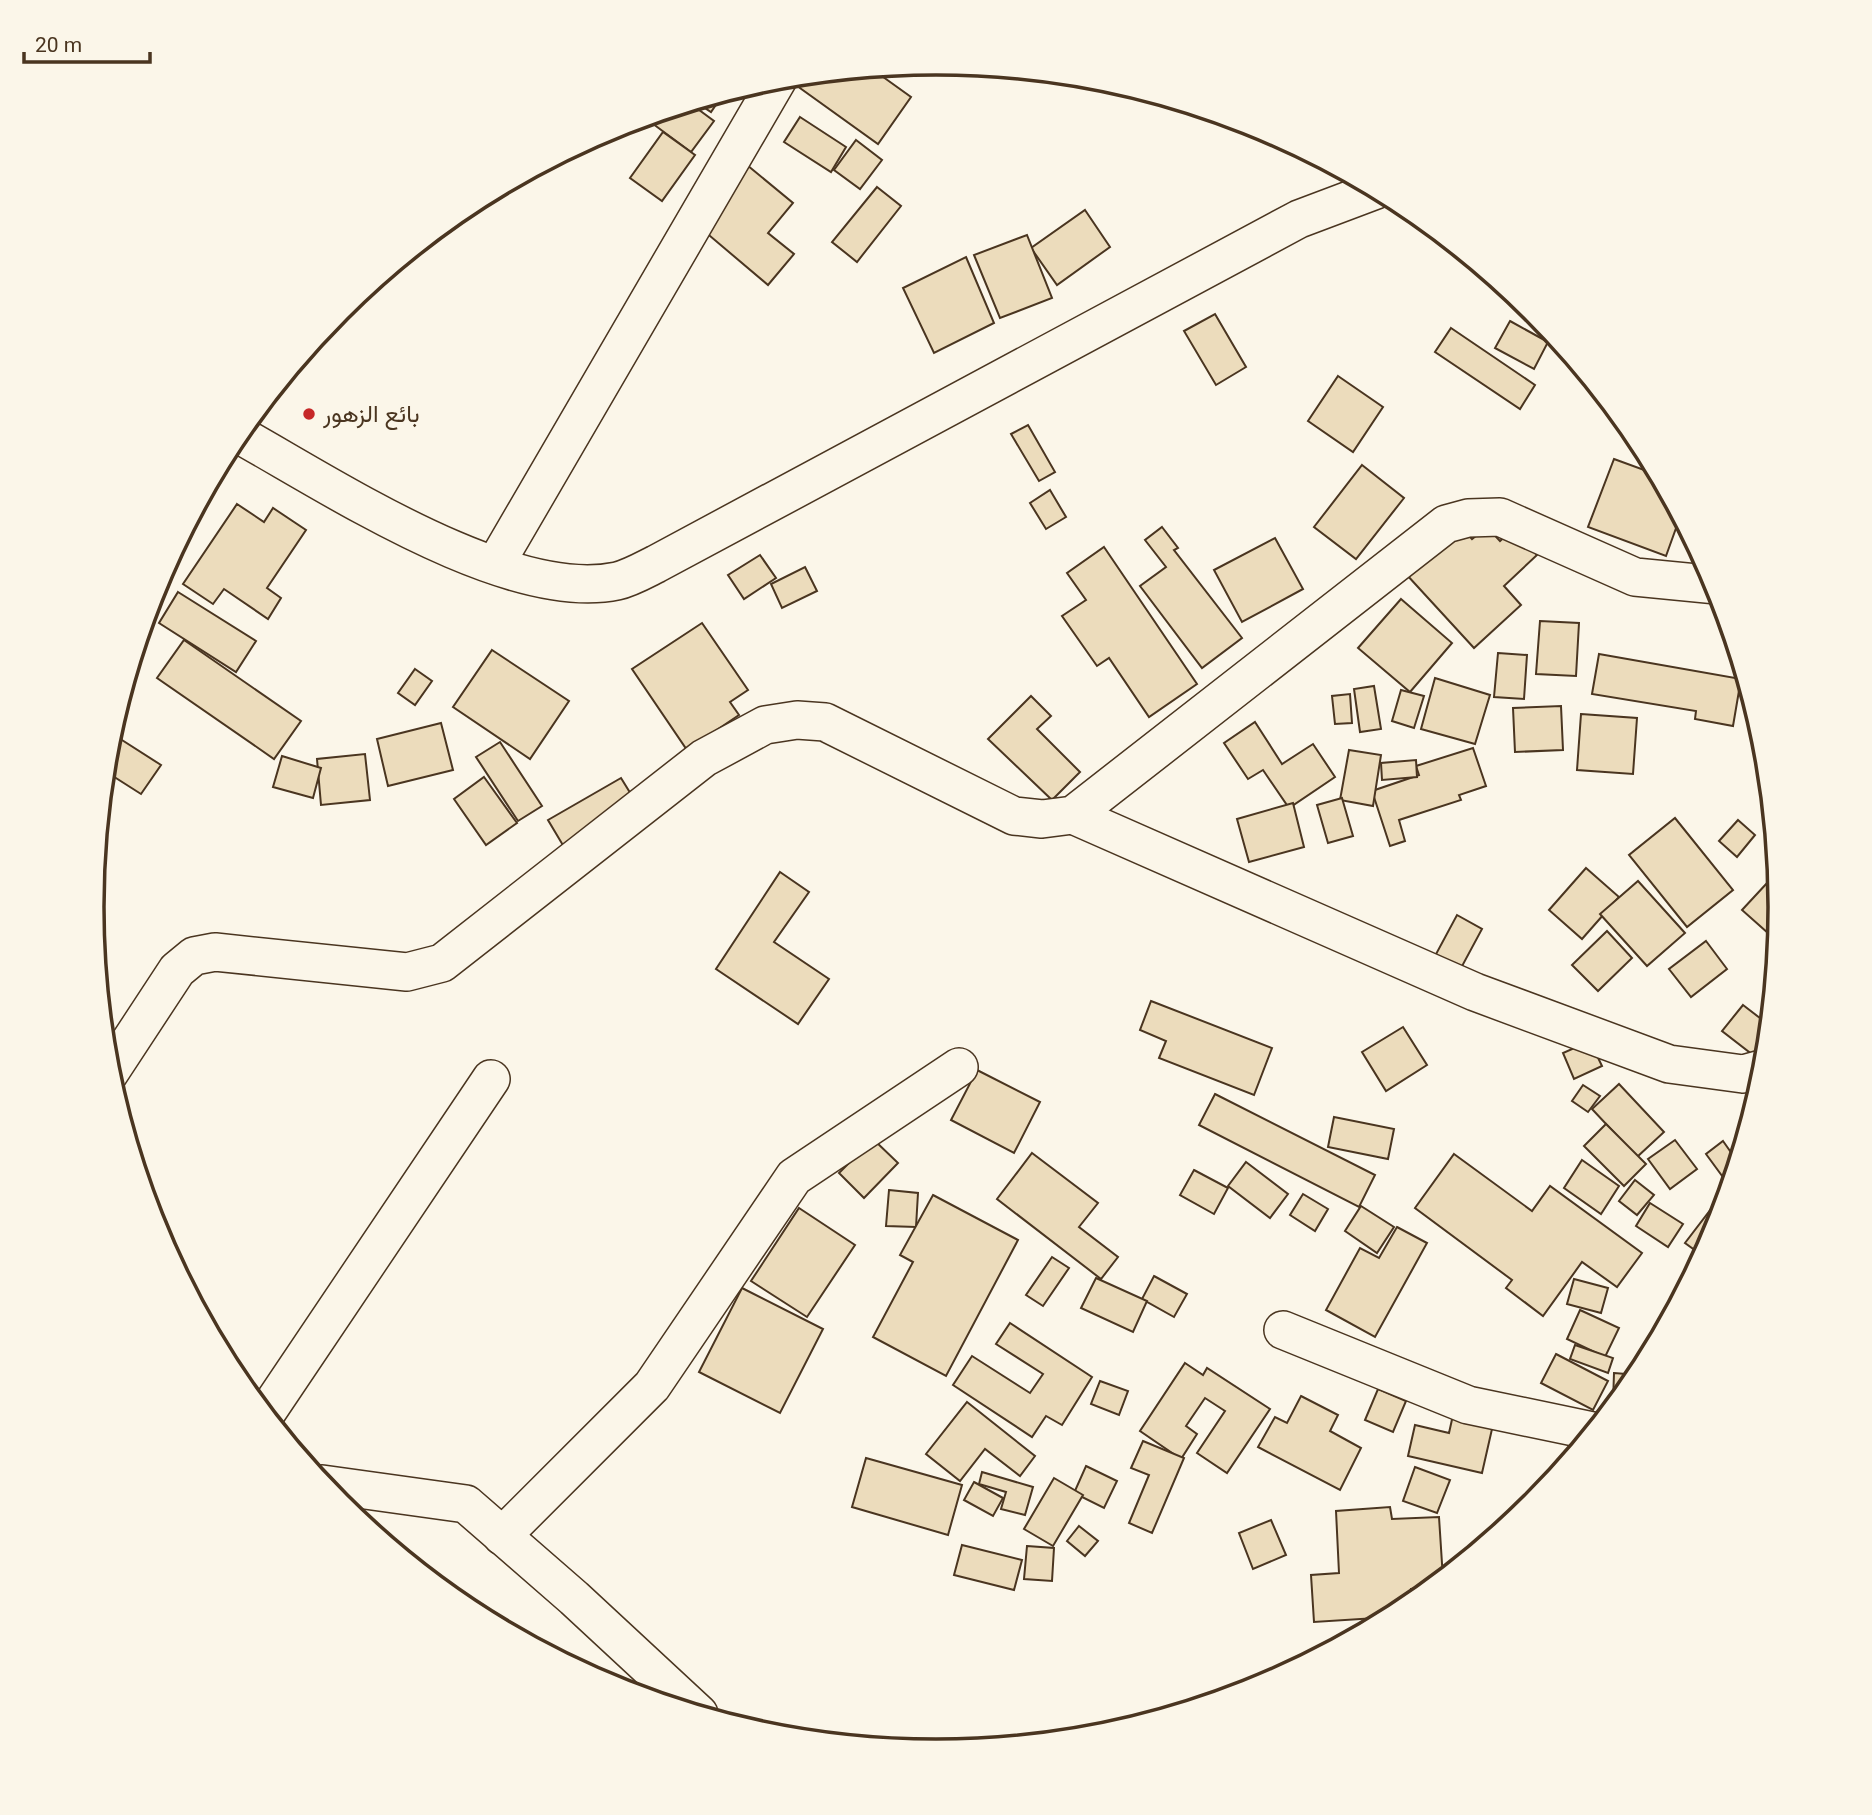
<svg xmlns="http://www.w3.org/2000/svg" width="1872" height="1815" font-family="Roboto,Vazirmatn,sans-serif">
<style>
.building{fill:#ecdcbc;stroke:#4a3520;stroke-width:2}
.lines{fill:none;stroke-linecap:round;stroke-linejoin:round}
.street-casing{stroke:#4a3520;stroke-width:40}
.street{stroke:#fbf6e9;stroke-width:37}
.poi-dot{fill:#c62828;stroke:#fbf6e9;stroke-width:2.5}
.labels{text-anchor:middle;stroke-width:5;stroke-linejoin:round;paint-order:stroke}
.poi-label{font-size:24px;fill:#4a3520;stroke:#fbf6e9;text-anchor:start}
.rim{fill:none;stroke:#4a3520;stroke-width:3.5}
</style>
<rect width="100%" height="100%" fill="#fbf6e9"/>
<g class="building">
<polygon points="872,69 911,97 878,144 786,78"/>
<polygon points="724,93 711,112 696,102"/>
<polygon points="691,104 714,121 691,152 645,118"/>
<polygon points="800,117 846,147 831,172 784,142"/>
<polygon points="663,132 695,155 662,201 630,178"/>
<polygon points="856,140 882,160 860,189 834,170"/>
<polygon points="747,165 793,203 768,233 794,254 768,285 697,225"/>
<polygon points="877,187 901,206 857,262 832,242"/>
<polygon points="1085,210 1110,247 1057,285 1031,248"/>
<polygon points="1027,235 1052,298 1000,318 974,255"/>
<polygon points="966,257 994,323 934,353 903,288"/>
<polygon points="1215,314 1246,367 1216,385 1184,331"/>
<polygon points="1510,321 1548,342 1534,369 1495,348"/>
<polygon points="1451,328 1535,385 1520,409 1435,352"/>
<polygon points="1338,376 1383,407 1353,452 1308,421"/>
<polygon points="1028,425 1055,472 1039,481 1011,434"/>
<polygon points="1614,459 1658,475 1680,517 1666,556 1588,527"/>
<polygon points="1362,465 1404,498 1356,559 1314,527"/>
<polygon points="1050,490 1066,517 1046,529 1030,503"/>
<polygon points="237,504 264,522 273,508 306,530 267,588 281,598 268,619 224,589 213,604 183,584"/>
<polygon points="1449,513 1472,539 1487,527 1500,541 1513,529 1537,555 1504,586 1521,605 1474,648 1395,562"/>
<polygon points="1162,527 1178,548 1174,550 1242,638 1202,668 1140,586 1166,567 1145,540"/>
<polygon points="1275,538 1303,589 1242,622 1214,570"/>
<polygon points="1104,547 1197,684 1149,717 1109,658 1097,666 1062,616 1086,600 1067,573"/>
<polygon points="760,555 776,578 744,599 728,575"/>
<polygon points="805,567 817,591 782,608 771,584"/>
<polygon points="178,592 256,641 236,672 159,623"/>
<polygon points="1401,599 1452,643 1410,692 1358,648"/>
<polygon points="1540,621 1579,623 1576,676 1536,674"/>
<polygon points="702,623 748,690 730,702 739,715 687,750 632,669"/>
<polygon points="184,640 301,721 274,759 157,678"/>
<polygon points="492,650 569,701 530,759 453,707"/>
<polygon points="1498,653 1527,655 1524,699 1494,697"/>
<polygon points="1599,654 1741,679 1733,726 1695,719 1696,711 1592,694"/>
<polygon points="415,669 432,681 415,705 398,693"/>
<polygon points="1435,678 1490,695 1475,744 1421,729"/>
<polygon points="1374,686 1381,729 1360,732 1354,689"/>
<polygon points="1401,690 1424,696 1414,728 1392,721"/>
<polygon points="1350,694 1352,723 1335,724 1332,696"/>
<polygon points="1031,696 1051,716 1037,729 1080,772 1052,800 988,739"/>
<polygon points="1561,706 1563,750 1515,752 1513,708"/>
<polygon points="1581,714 1637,718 1633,774 1577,770"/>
<polygon points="1255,722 1282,764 1313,744 1335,777 1289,808 1263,770 1248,779 1224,743"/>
<polygon points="441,723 453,770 388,786 377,739"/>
<polygon points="111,733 161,765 141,794 105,771"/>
<polygon points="500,742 542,806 518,821 476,757"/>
<polygon points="1473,748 1486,786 1459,795 1461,800 1399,820 1405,841 1390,846 1372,791 1419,775 1416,766"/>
<polygon points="1349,750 1381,755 1373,806 1340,800"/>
<polygon points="365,754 370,800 321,805 317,759"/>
<polygon points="282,756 321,768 313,798 273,787"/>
<polygon points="1416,760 1417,777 1382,780 1381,763"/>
<polygon points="484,777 517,823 486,845 454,799"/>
<polygon points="621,778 637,804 564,847 548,820"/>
<polygon points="1342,798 1353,836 1328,843 1317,805"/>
<polygon points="1293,803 1304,847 1249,862 1237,819"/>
<polygon points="1675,818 1733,890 1687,927 1629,855"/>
<polygon points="1738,820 1755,835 1737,857 1719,841"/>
<polygon points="1586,868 1619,897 1582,939 1549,910"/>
<polygon points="780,872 809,892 774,942 829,979 798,1024 716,969"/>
<polygon points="1638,881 1685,933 1647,966 1600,914"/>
<polygon points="1768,882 1779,892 1777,941 1742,910"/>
<polygon points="1457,915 1482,929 1453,983 1428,969"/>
<polygon points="1607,931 1632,958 1598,991 1572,965"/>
<polygon points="1706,941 1727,969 1691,997 1669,969"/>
<polygon points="1151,1001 1272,1048 1254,1095 1159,1058 1166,1041 1140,1030"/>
<polygon points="1743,1005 1769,1025 1768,1035 1753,1055 1722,1031"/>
<polygon points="1403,1027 1427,1065 1386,1091 1362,1052"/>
<polygon points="1590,1041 1602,1066 1574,1079 1563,1053"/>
<polygon points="977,1070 1040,1102 1014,1153 951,1120"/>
<polygon points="1619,1084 1664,1132 1637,1157 1592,1109"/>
<polygon points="1583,1085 1600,1096 1588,1112 1572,1101"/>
<polygon points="1215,1094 1375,1175 1359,1207 1199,1125"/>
<polygon points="1334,1117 1394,1129 1388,1159 1328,1147"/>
<polygon points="1606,1124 1646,1164 1624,1186 1584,1146"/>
<polygon points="873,1139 898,1163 864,1198 839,1173"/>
<polygon points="1675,1140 1697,1169 1670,1189 1648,1159"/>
<polygon points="1723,1141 1737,1161 1728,1184 1706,1154"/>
<polygon points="1032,1153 1098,1203 1079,1227 1118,1257 1101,1279 997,1199"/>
<polygon points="1454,1154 1532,1211 1550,1186 1642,1253 1617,1287 1582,1262 1543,1316 1506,1288 1512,1280 1415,1208"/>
<polygon points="1582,1160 1619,1186 1601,1214 1564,1188"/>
<polygon points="1246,1162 1288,1194 1270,1218 1228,1186"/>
<polygon points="1194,1170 1228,1188 1214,1214 1180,1195"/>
<polygon points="1635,1180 1654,1195 1637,1215 1619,1201"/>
<polygon points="889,1190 918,1193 916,1227 886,1226"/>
<polygon points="1303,1194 1328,1209 1315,1231 1290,1215"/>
<polygon points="933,1195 1018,1240 946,1376 873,1337 913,1262 900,1255"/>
<polygon points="1721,1196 1726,1200 1716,1231 1703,1256 1685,1243"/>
<polygon points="1650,1203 1683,1224 1668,1247 1636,1226"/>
<polygon points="1361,1206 1394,1227 1377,1253 1345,1231"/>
<polygon points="799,1208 855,1245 807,1317 751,1281"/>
<polygon points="1397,1227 1427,1243 1375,1337 1326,1310 1360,1248 1379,1258"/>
<polygon points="1052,1257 1069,1268 1043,1306 1026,1295"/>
<polygon points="1689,1265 1696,1269 1678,1301 1671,1298"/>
<polygon points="1154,1276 1187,1294 1174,1317 1142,1299"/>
<polygon points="1096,1278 1147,1301 1133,1332 1081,1308"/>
<polygon points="1574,1279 1608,1288 1601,1313 1567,1304"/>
<polygon points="742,1288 823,1329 780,1413 699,1372"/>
<polygon points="1580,1310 1619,1328 1605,1357 1567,1339"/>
<polygon points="1010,1323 1092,1377 1062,1425 1046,1416 1032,1437 953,1385 972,1356 1030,1393 1043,1374 996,1344"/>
<polygon points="1575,1345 1613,1358 1608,1373 1570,1359"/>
<polygon points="1556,1354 1608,1381 1593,1410 1541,1383"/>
<polygon points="1185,1363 1203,1375 1207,1368 1270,1409 1227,1473 1197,1453 1225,1411 1205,1398 1186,1426 1197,1434 1181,1459 1140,1431"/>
<polygon points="1614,1373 1639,1375 1617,1403 1613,1403"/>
<polygon points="1100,1381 1128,1391 1119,1415 1091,1404"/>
<polygon points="1378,1389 1406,1401 1393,1432 1365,1420"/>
<polygon points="1301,1396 1338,1415 1330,1431 1361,1448 1340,1490 1258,1447 1275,1417 1287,1423"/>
<polygon points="1457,1397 1497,1407 1482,1473 1408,1456 1415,1425 1449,1433"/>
<polygon points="967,1402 1035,1456 1020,1476 985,1449 960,1481 926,1454"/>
<polygon points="1143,1441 1184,1458 1152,1533 1129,1523 1149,1475 1131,1468"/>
<polygon points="866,1458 962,1485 948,1535 852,1507"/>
<polygon points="1086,1466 1117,1481 1104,1508 1074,1493"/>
<polygon points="1415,1467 1450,1480 1437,1513 1403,1501"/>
<polygon points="982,1472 1033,1487 1025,1515 1001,1509 1006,1492 979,1484"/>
<polygon points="1054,1478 1083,1495 1053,1546 1024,1529"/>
<polygon points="974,1482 1003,1498 993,1516 964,1500"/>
<polygon points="1390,1507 1392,1519 1439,1517 1443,1579 1432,1588 1411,1589 1412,1604 1392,1617 1314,1622 1311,1575 1339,1573 1336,1511"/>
<polygon points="1271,1520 1286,1555 1253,1569 1239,1533"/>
<polygon points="1079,1526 1098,1541 1085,1556 1067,1541"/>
<polygon points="962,1545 1022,1560 1014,1590 954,1575"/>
<polygon points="1027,1546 1054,1548 1052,1581 1024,1579"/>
</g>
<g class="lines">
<defs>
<g id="street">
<path d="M238,434c92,51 271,170 379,147 13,-3 27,-11 39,-17l643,-345 77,-29"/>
<polyline points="495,565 778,79"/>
<polyline points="1073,815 1475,992 1669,1064 1743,1074 1765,1068"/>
<polyline points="108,1075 177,970 194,956 215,952 407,972 442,963 704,758 765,725 797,720 825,722 1014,816 1042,819 1073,815 1446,524 1468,518 1500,517 1635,577 1717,585"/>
<polyline points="1283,1330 1468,1405 1593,1431"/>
<polyline points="265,1415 491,1079"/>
<polyline points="322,1484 466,1504 574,1598 699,1714"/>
<polyline points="502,1536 652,1386 794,1177 959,1067"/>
</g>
</defs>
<use href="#street" class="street-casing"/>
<use href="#street" class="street"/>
</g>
<circle class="poi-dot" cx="309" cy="414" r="7"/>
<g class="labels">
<g class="poi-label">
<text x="323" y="422">بائع الزهور</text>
</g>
</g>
<path d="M0 0H1872V1815H0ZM104 907a832 832 0 1 1 1664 0a832 832 0 1 1-1664 0Z" fill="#fbf6e9" fill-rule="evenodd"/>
<path class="rim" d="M104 907a832 832 0 1 1 1664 0a832 832 0 1 1-1664 0Z"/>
<path d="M24 52v10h126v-10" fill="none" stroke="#4a3520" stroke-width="3.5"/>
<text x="35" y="52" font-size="21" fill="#4a3520" stroke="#fbf6e9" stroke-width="5" paint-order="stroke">20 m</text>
</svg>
